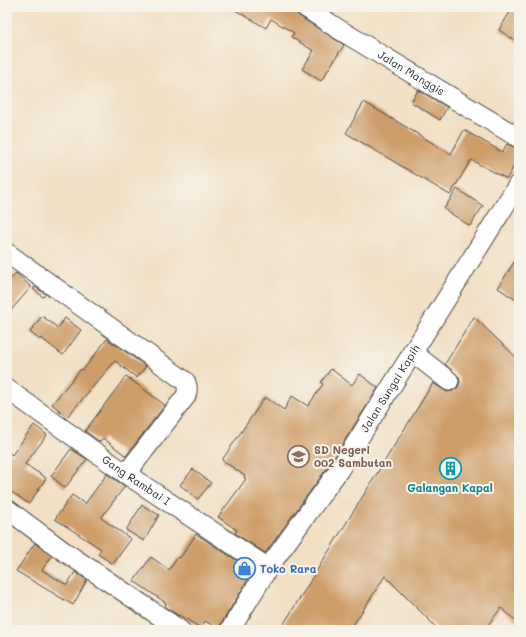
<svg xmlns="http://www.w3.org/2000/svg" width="526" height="637" font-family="Mali,sans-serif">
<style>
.building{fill:#cd9d6a}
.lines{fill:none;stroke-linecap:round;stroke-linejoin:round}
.minor-casing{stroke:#494642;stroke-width:21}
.minor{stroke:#fff;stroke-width:19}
.labels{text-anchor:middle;stroke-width:4;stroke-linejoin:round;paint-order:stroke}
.street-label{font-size:11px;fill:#2b2b2b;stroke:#f7f3e8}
.education-label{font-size:11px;font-weight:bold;fill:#785e54;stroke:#f7f3e8;text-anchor:start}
.culture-label{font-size:11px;font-weight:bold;fill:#0d838f;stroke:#f7f3e8}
.shop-label{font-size:11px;font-weight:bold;fill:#366cbe;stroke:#f7f3e8;text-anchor:start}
</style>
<rect width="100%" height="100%" fill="#f7f3e8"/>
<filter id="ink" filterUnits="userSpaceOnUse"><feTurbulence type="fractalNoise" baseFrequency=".025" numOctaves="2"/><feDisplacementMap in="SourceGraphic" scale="8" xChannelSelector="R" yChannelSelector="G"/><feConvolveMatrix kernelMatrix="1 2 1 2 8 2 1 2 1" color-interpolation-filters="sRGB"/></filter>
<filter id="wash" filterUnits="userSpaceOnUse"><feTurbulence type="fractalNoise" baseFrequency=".012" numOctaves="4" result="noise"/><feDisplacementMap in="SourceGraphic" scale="16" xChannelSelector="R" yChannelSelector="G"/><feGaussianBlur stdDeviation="0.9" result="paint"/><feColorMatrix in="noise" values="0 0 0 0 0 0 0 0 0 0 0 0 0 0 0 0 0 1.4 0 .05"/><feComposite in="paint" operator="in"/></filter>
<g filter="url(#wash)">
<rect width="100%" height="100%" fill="#f2dfc4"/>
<g id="blocks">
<g class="building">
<polygon points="230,7 294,7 295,12 299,16 344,45 321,81 302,69 314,51 291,37 294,33 271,19 266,28"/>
<polygon points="513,7 519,7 519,43 499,30"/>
<polygon points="418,90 447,107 440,120 411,102"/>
<polygon points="364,102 451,154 464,130 502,152 507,144 519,149 519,156 507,179 471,160 450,195 346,133"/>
<polygon points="457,189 483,206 470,226 444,209"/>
<polygon points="519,254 519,302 498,288"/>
<polygon points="16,273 31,287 7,315 7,283"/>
<polygon points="35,287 46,294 43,297 33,289"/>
<polygon points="42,316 58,328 65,318 81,330 63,355 41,338 40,340 30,332"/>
<polygon points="474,317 519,360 519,623 501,608 484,630 439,630 385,576 350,630 280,630 433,383 447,392 453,391 458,387 460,382 459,377 445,364"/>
<polygon points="107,339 146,366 137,378 115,361 67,417 52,404 81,369 83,370"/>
<polygon points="331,369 352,385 360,374 378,388 330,464 265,553 235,533 237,530 218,517 246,479 244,478 245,476 222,460 265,397 284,410 292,396 308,406 323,384 321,382"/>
<polygon points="126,376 165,405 126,456 103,438 100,442 85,431"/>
<polygon points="34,425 47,435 25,464 46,478 29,504 7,489 7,451 12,455"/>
<polygon points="71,449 87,459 65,488 51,476"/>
<polygon points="193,469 211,483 198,499 180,485"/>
<polygon points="107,474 125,486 101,518 131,539 113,564 98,554 101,549 55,519 72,495 85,504"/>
<polygon points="142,505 159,515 144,541 126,530"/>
<polygon points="196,534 253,571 221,624 219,629 205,621 201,628 179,615 179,616 165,606 166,603 134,581 151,557 169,570 178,557 180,558"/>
<polygon points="35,543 52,556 42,570 67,585 75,572 87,580 73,605 16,571"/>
</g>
</g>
</g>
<g filter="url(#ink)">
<use href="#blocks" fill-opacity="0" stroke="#494642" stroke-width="1"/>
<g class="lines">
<defs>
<g id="minor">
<path id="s1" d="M305,7l30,20 184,111"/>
<path d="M7,253l178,128c3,5 3,9 1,15l-60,78"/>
<polyline points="412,352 449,381"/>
<path id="s2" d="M7,389l119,85 142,94"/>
<polyline points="7,509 62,550 180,630"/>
<path id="s3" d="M230,630l38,-62 71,-98 180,-287"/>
</g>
</defs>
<use href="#minor" class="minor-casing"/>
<use href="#minor" class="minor"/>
</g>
</g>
<defs>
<symbol id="school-ring" viewBox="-11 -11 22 22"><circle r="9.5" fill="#f7f3e8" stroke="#8d6e63" stroke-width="1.5"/><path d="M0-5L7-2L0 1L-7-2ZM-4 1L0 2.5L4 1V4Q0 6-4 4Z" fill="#8d6e63"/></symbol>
<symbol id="building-ring" viewBox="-11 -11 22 22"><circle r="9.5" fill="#f7f3e8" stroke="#0f9aa8" stroke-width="1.5"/><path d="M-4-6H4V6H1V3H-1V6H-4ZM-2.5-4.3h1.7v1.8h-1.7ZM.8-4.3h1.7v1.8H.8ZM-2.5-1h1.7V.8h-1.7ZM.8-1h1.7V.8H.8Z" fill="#0f9aa8"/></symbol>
<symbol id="shop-ring" viewBox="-11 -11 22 22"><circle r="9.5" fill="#f7f3e8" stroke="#3f7fe0" stroke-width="1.5"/><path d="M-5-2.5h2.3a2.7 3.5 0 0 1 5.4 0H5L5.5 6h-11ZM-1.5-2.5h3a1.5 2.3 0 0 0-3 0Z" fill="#3f7fe0"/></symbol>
</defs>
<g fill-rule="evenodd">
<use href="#school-ring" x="286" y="444" width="25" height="25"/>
<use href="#building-ring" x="438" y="456" width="25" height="25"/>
<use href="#shop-ring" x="232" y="556" width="25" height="25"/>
</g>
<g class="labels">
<g class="street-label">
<text dy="4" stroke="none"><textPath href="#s1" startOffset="125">Jalan Manggis</textPath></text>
<text dy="4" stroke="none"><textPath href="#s3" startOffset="290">Jalan Sungai Kapih</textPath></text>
<text dy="4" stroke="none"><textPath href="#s2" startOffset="158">Gang Rambai I</textPath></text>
</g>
<g class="education-label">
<text x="314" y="454">SD Negeri<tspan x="314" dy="13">002 Sambutan</tspan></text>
</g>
<g class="culture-label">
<text x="450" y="492">Galangan Kapal</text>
</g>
<g class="shop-label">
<text x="260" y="573">Toko Rara</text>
</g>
</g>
<rect width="526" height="637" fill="none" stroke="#f7f3e8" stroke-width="24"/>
</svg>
